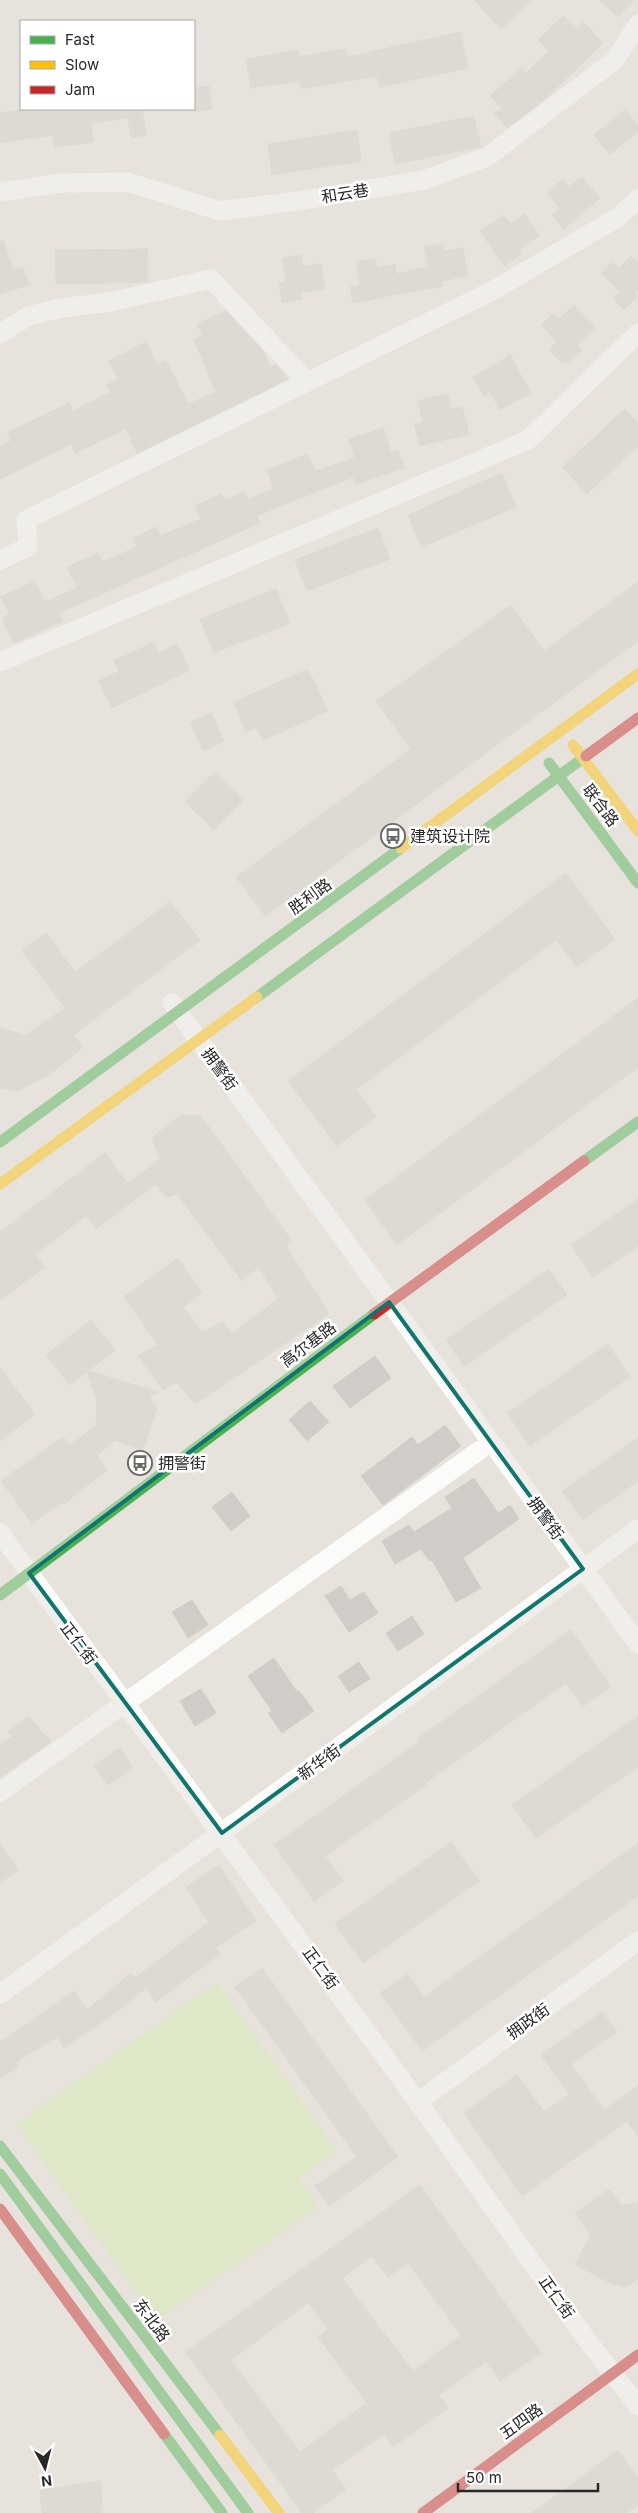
<svg xmlns="http://www.w3.org/2000/svg" width="638" height="2513" font-family="Inter,'Noto Sans SC',sans-serif">
<style>
.pitch{fill:#d3ebae}
.building{fill:#d0ccc7;stroke:#d2cec8;fill-rule:evenodd}
.lines{fill:none;stroke-linecap:round;stroke-linejoin:round}
.street{stroke:#fbfbfa;stroke-width:19}
.fast{stroke:#4caf50;stroke-width:11}
.slow{stroke:#ffc107;stroke-width:11}
.jam{stroke:#c62828;stroke-width:11}
.marked{fill:none;stroke:#0f766e;stroke-width:4;stroke-linejoin:round}
.labels{text-anchor:middle;stroke-width:5;stroke-linejoin:round;paint-order:stroke}
.street-label{font-size:16px;fill:#282828;stroke:#fff}
.poi-label{font-size:16px;fill:#282828;stroke:#fff;text-anchor:start}
</style>
<rect width="100%" height="100%" fill="#e7e3dc"/>
<polygon class="pitch" points="217,1982 337,2151 298,2178 319,2207 156,2321 16,2124"/>
<g class="building">
<polygon points="474,0 532,0 501,29"/>
<polygon points="599,0 634,0 618,17"/>
<polygon points="563,16 576,28 583,22 603,43 545,99 507,128 493,112 503,110 490,96 521,68 526,73 549,51 538,40"/>
<polygon points="460,32 468,68 380,87 377,76 301,89 299,81 251,88 246,59 298,50 299,57 345,49 347,57"/>
<polygon points="209,86 212,109 194,112 194,88"/>
<polygon points="26,109 142,109 146,135 131,138 128,118 91,123 93,142 55,147 53,135 0,143 0,113"/>
<polygon points="625,110 638,126 638,131 610,154 594,135"/>
<polygon points="474,116 481,147 395,164 389,133"/>
<polygon points="357,130 361,161 272,175 268,144"/>
<polygon points="582,177 600,198 564,229 552,215 560,208 547,193 563,179 569,187"/>
<polygon points="525,214 539,236 519,250 521,254 504,266 480,231 504,215 510,224"/>
<polygon points="3,240 13,270 23,267 29,285 0,294 0,241"/>
<polygon points="443,244 444,251 463,248 468,276 441,281 442,287 422,289 353,303 350,287 360,285 356,262 375,259 377,268 395,264 397,274 428,267 424,247"/>
<polygon points="148,249 148,282 56,284 55,250"/>
<polygon points="301,255 303,266 321,264 325,289 301,292 302,299 282,303 279,283 286,281 282,258"/>
<polygon points="631,256 638,263 638,289 635,292 637,297 624,310 613,298 620,292 602,273 613,262 619,268"/>
<polygon points="574,305 596,328 577,345 581,350 567,363 562,363 549,350 557,342 541,325 553,314 560,318"/>
<polygon points="226,311 263,351 270,368 276,365 288,379 137,453 126,429 75,453 71,444 0,479 0,446 11,441 7,433 69,403 73,411 111,392 107,385 118,379 109,361 146,342 157,364 166,360 188,404 216,392 194,340 203,336 197,324"/>
<polygon points="510,355 531,393 500,410 490,392 484,396 473,377"/>
<polygon points="448,394 451,409 462,407 469,434 420,446 414,424 423,422 418,401"/>
<polygon points="625,409 638,423 638,446 587,494 562,467"/>
<polygon points="383,428 391,452 398,450 404,468 356,484 354,477 256,516 260,523 59,613 63,621 14,643 2,619 9,613 1,597 35,581 45,602 77,588 67,567 98,553 102,562 137,547 133,538 157,527 161,536 201,519 195,506 221,494 226,500 245,492 248,499 274,489 267,470 308,454 315,471 355,458 349,439"/>
<polygon points="502,473 516,507 421,547 408,515"/>
<polygon points="378,528 390,559 307,591 295,560"/>
<polygon points="638,582 638,641 265,916 236,877 411,749 376,701 511,605 544,651"/>
<polygon points="276,589 290,623 214,653 200,619"/>
<polygon points="154,642 159,653 177,644 190,670 112,708 99,681 119,671 114,661"/>
<polygon points="308,669 328,711 263,740 257,728 260,726 245,732 234,702"/>
<polygon points="211,713 224,741 203,751 190,722"/>
<polygon points="215,772 244,800 214,830 185,802"/>
<polygon points="566,873 615,939 577,967 556,940 356,1090 376,1117 337,1146 288,1081"/>
<polygon points="170,902 200,940 73,1035 83,1047 50,1074 17,1091 0,1088 0,1028 26,1035 65,1008 22,951 46,933 75,972"/>
<polygon points="638,998 638,1067 397,1245 365,1200"/>
<polygon points="180,1115 201,1116 292,1241 286,1246 329,1314 195,1404 176,1382 163,1390 138,1356 158,1345 124,1297 178,1258 202,1293 183,1307 202,1332 222,1322 233,1333 278,1299 259,1267 242,1281 177,1194 166,1197 156,1184 96,1229 86,1216 35,1254 45,1267 0,1300 0,1232 105,1153 128,1184 160,1159 152,1138"/>
<polygon points="638,1199 638,1246 593,1277 571,1245"/>
<polygon points="549,1269 567,1295 464,1366 446,1340"/>
<polygon points="91,1320 115,1350 88,1371 158,1392 149,1397 157,1408 143,1451 115,1440 97,1455 107,1470 64,1504 62,1502 32,1523 1,1481 63,1437 70,1445 96,1426 97,1399 87,1372 70,1385 46,1355"/>
<polygon points="608,1344 630,1377 530,1446 507,1413"/>
<polygon points="375,1356 391,1378 350,1408 333,1386"/>
<polygon points="0,1368 35,1414 0,1441"/>
<polygon points="310,1401 329,1422 307,1441 289,1420"/>
<polygon points="445,1425 461,1446 383,1505 361,1476 412,1437 418,1445"/>
<polygon points="638,1438 638,1481 583,1520 562,1491"/>
<polygon points="474,1478 498,1513 510,1505 519,1519 463,1558 481,1588 456,1602 432,1560 430,1562 421,1549 395,1564 382,1541 409,1525 414,1532 452,1508 445,1497"/>
<polygon points="232,1492 250,1516 231,1531 212,1507"/>
<polygon points="341,1586 350,1600 364,1592 378,1613 349,1632 325,1596"/>
<polygon points="192,1600 208,1625 188,1638 172,1612"/>
<polygon points="412,1616 424,1634 398,1651 386,1633"/>
<polygon points="571,1630 611,1687 583,1706 566,1683 425,1783 426,1785 325,1856 343,1881 314,1901 274,1845 419,1742 417,1739"/>
<polygon points="274,1658 297,1692 299,1691 314,1711 282,1733 268,1713 272,1711 248,1676"/>
<polygon points="359,1662 370,1679 349,1692 338,1676"/>
<polygon points="201,1689 216,1713 195,1726 180,1701"/>
<polygon points="28,1716 51,1742 0,1777 0,1745 12,1737 8,1732"/>
<polygon points="638,1716 638,1767 536,1838 512,1805"/>
<polygon points="120,1748 133,1768 108,1785 94,1765"/>
<polygon points="451,1842 479,1881 363,1963 335,1924"/>
<polygon points="638,1843 638,1896 422,2051 380,1993 408,1974 424,1997"/>
<polygon points="0,1844 18,1870 0,1883"/>
<polygon points="219,1865 256,1921 215,1948 220,1954 156,2002 146,1988 118,2011 64,2048 57,2037 16,2062 19,2067 0,2078 0,2039 2,2041 74,1991 87,2010 131,1973 135,1978 209,1922 186,1887"/>
<polygon points="262,1968 398,2157 329,2206 315,2186 357,2157 235,1987"/>
<polygon points="602,2012 617,2032 571,2064 604,2110 638,2086 638,2136 627,2121 522,2196 464,2113 517,2075 544,2112 569,2094 541,2055"/>
<path d="M420,2185l121,168 -41,28 -14,-20 -47,34 9,13 -55,39 -9,-13 -52,36 14,19 -33,24h-11l-116,-161zM372,2256l16,21 20,-14 53,72 -48,36 -71,-93zM308,2303l20,26 -10,8 49,66 -67,49 -69,-92z"/>
<polygon points="610,2189 622,2206 638,2203 638,2278 626,2287 610,2283 575,2264 591,2235 575,2213"/>
<polygon points="618,2450 638,2478 638,2505 626,2513 532,2513"/>
<polygon points="101,2481 102,2513 42,2513 40,2490"/>
</g>
<g class="lines">
<g class="street">
<polyline points="0,192 62,183 128,182 220,211 298,201 424,180 487,157 615,60 638,24"/>
<polyline points="0,334 28,316 61,308 110,302 211,279 307,382 492,291 617,218 638,199"/>
<polyline points="0,560 28,547 26,520 307,382"/>
<polyline points="0,662 528,440 638,333"/>
<polyline points="172,1003 638,1644"/>
<polyline points="0,1533 418,2102 584,2336 638,2406"/>
<polyline points="0,1792 480,1450"/>
<polyline points="0,1994 638,1529"/>
<polyline points="418,2102 638,1941"/>
</g>
<g class="fast">
<polyline points="549,763 638,883"/>
<polyline points="257,997 586,756"/>
<polyline points="0,1142 401,848"/>
<polyline points="584,1161 638,1122"/>
<polyline points="0,1595 374,1314"/>
<polyline points="0,2146 220,2435"/>
<polyline points="0,2174 248,2513"/>
<polyline points="164,2434 222,2513"/>
</g>
<g class="slow">
<polyline points="573,745 638,831"/>
<polyline points="401,848 638,674"/>
<polyline points="0,1184 257,997"/>
<polyline points="220,2435 279,2513"/>
</g>
<g class="jam">
<polyline points="586,756 638,718"/>
<polyline points="374,1314 584,1161"/>
<polyline points="0,2209 164,2434"/>
<polyline points="423,2513 638,2355"/>
</g>
</g>
<path d="M0 0H638V2513H0ZM389,1302l194,267 -361,264 -193,-260z" fill="#e7e3dc" fill-opacity=".55" fill-rule="evenodd"/>
<path class="marked" d="M389,1302l194,267 -361,264 -193,-260z"/>
<defs>
<symbol id="bus-ring" viewBox="-11 -11 22 22"><circle r="9.5" fill="#fff" stroke="#6b6967" stroke-width="1.5"/><path d="M-5-6H5V4H4V6H2V4H-2V6H-4V4H-5ZM-3.5-4V0h7V-4ZM-3.5 1.2v1.5H-2V1.2ZM2 1.2v1.5H3.5V1.2Z" fill="#6b6967"/></symbol>
</defs>
<g fill-rule="evenodd">
<use href="#bus-ring" x="379" y="822" width="28" height="28"/>
<use href="#bus-ring" x="126" y="1449" width="28" height="28"/>
</g>
<g class="labels">
<g class="street-label">
<text transform="translate(345 193) rotate(-9)" y="6">和云巷</text>
<text transform="translate(601 805) rotate(53)" y="6">联合路</text>
<text transform="translate(310 896) rotate(-36)" y="6">胜利路</text>
<text transform="translate(220 1069) rotate(54)" y="6">拥警街</text>
<text transform="translate(308 1344) rotate(-37)" y="6">高尔基路</text>
<text transform="translate(546 1518) rotate(54)" y="6">拥警街</text>
<text transform="translate(79 1643) rotate(53)" y="6">正仁街</text>
<text transform="translate(319 1762) rotate(-36)" y="6">新华街</text>
<text transform="translate(321 1968) rotate(54)" y="6">正仁街</text>
<text transform="translate(528 2021) rotate(-36)" y="6">拥政街</text>
<text transform="translate(557 2297) rotate(55)" y="6">正仁街</text>
<text transform="translate(152 2320) rotate(53)" y="6">东北路</text>
<text transform="translate(521 2421) rotate(-36)" y="6">五四路</text>
</g>
<g class="poi-label">
<text x="410" y="842">建筑设计院</text>
<text x="158" y="1469">拥警街</text>
</g>
</g>
<rect x="20" y="20" width="175" height="90" fill="#ffffff" stroke="#a9a9a9"/>
<rect x="30" y="36" width="25" height="8" fill="#4caf50" stroke="#a9a9a9"/>
<text x="65" y="45" font-size="15" fill="#282828">Fast</text>
<rect x="30" y="61" width="25" height="8" fill="#ffc107" stroke="#a9a9a9"/>
<text x="65" y="70" font-size="15" fill="#282828">Slow</text>
<rect x="30" y="86" width="25" height="8" fill="#c62828" stroke="#a9a9a9"/>
<text x="65" y="95" font-size="15" fill="#282828">Jam</text>
<g transform="translate(45 2468) rotate(173)" stroke="#ffffff" stroke-width="4" paint-order="stroke">
<path d="M0-4L9 19L0 12L-9 19Z" fill="#282828"/>
<text y="-8" font-size="14" font-weight="bold" text-anchor="middle" fill="#282828">N</text>
</g>
<path d="M458 2483v8h140v-8" fill="none" stroke="#282828" stroke-width="2.5"/>
<text x="466" y="2483" font-size="15" fill="#282828" stroke="#ffffff" stroke-width="4" paint-order="stroke">50 m</text>
</svg>
